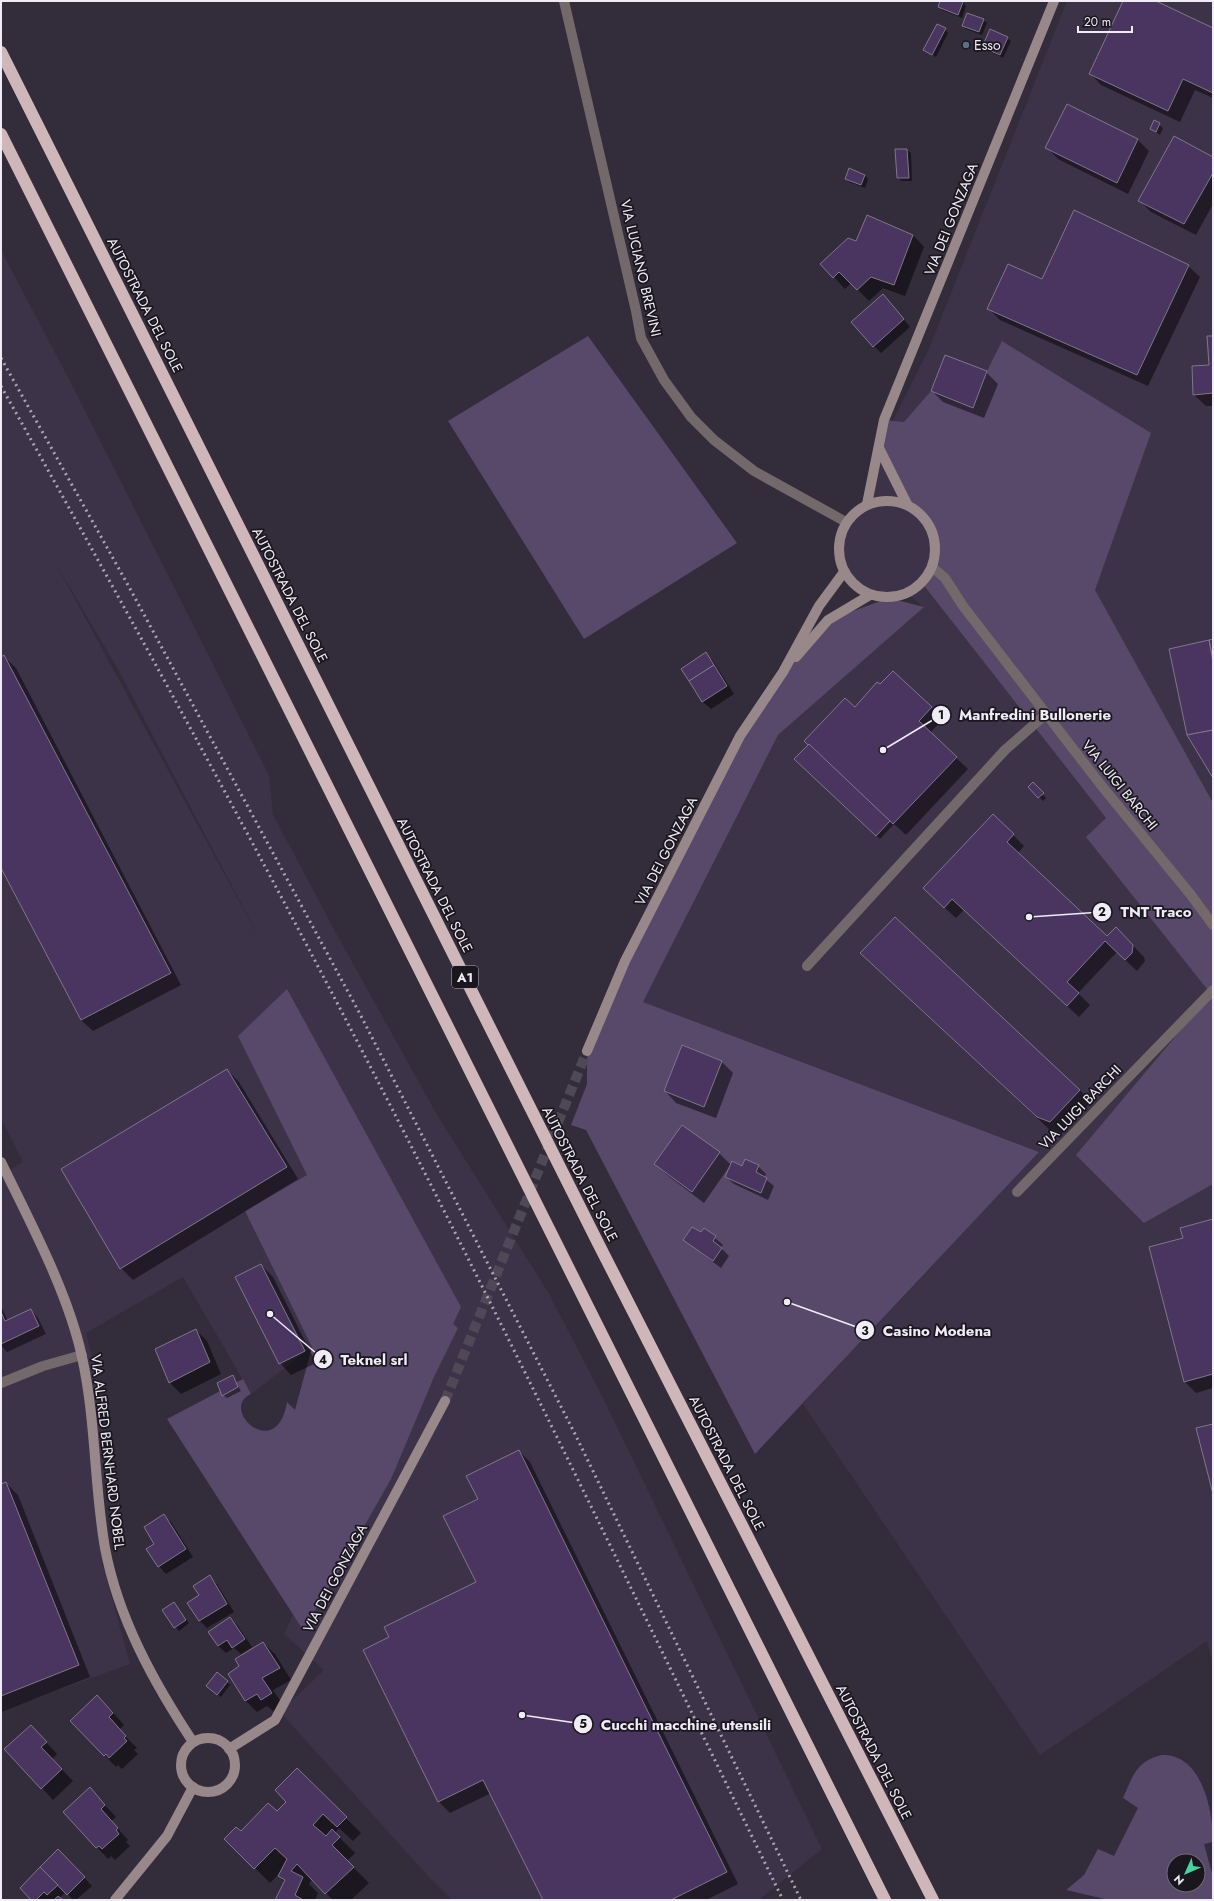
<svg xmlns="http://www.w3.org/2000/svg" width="1214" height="1901" font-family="Jost,sans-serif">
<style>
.built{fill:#3c3348;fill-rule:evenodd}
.green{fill:#58486a;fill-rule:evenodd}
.shadow{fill:#0007}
.building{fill:#49355f;stroke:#7f7789}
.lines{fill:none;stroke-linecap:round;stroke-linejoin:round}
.secondary-tunnel{stroke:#4f4957;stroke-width:10;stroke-dasharray:10 5;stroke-linecap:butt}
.street{stroke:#73696a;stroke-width:10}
.secondary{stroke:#98888a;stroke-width:10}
.highway{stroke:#cfb7b9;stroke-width:12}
.rail{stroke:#aaa5b1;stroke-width:3;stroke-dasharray:2 4;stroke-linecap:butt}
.service-dot{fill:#5c6f8a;stroke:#19161d;stroke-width:1.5}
.labels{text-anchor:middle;stroke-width:3.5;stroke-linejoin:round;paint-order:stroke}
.shield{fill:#19161d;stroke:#b0acb5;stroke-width:1}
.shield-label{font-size:13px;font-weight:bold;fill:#f0ecf6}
.poi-label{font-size:14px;fill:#f0ecf6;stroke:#19161d;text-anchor:start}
.street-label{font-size:14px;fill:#f0ecf6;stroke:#19161d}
.leader{fill:none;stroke:#f0ecf6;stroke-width:1.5}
.callout-dot{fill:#f0ecf6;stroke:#19161d;stroke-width:1.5}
.mark-label{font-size:12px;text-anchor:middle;font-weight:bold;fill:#111}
.callout-label{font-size:15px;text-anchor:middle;font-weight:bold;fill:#f0ecf6;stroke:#19161d;stroke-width:3.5;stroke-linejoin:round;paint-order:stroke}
</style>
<rect width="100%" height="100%" fill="#332c3b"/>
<g class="built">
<polygon points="1067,1 1213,1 1213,1664 1207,1641 1040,1755 803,1404 1039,1152 643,1002 778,735 923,607 907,593 889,598 870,595 844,572 839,557 839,544 846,522 867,504 879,448 928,351"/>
<path d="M1,250l71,135 197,390 4,40 68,127 95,171 112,179 53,102 221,455 -63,51h-307l-24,-24 -148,-164 44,-42 -40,-36 29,-62 -1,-225 -61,47 -68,-117 -97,56 8,32 10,102 -2,95 28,102 -129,47v-536l22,-13 -22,-44zM56,564l63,107 145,276z"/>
</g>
<g class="green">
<polygon points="588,336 737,543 584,639 448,421"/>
<polygon points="1002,341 1151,433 1095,590 1213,803 1213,1184 1144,1223 1076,1155 1211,994 1086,837 1106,818 922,583 932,567 935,543 926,520 907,504 879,448 884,420 904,422 931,391 973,407 987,371"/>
<polygon points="889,598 924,607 778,735 643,1002 1039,1152 755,1454 586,1130 571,1125 587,1084 587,1051 625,961 740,736 783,672 828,620"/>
<path d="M287,989l174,318 -8,17 5,4 -24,49 -43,102 -54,95 -34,56 -136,-211 76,-40 8,15c-33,15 26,70 36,8l8,8 17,-63 -67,-136 62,-36 -69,-139z"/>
<path d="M1162,1755c40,-1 51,55 51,87l-9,2 9,33v23h-104l-43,-10 18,-15 14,-26 16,7 24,-48 -15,-10c10,-22 13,-37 39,-43zM1174,1861h24v24h-24z"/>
</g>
<g class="shadow">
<polygon points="941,1 963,2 966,6 962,18 942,10 939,7"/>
<polygon points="1124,1 1154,1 1213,29 1213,98 1195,90 1180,122 1101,85 1090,73"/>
<polygon points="983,20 987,23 982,35 966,29 963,26"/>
<polygon points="945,29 948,33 936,57 924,50"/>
<polygon points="1007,38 1011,41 1003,58 987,50 983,47"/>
<polygon points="1067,105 1138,140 1149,151 1128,194 1058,159 1047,148"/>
<polygon points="1155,122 1163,128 1160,135 1151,128"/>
<polygon points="907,150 911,153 912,181 902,181 898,178"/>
<polygon points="1213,158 1213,204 1196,235 1151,212 1139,200"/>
<polygon points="865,175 868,179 865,188 849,182 846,179"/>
<polygon points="867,216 913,235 924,247 905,296 883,288 869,301 851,283 845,289 822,264 857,242"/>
<polygon points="1188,266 1200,277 1148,386 1000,320 988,308 1042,281"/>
<polygon points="890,303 910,327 881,353 874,346"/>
<polygon points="1213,337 1213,406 1206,406 1194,395 1210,366"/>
<polygon points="986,372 998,384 984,418 943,402 932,391"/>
<polygon points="706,654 713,661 734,694 711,709 703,702 682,669"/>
<polygon points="4,657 16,668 181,985 93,1031 81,1020 1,866 1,658"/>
<polygon points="893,672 943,719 930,733 968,769 906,835 894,824 880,839 796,759 880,686"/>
<polygon points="1033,783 1046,798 1043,801 1029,787"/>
<polygon points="1013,835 1024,846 1018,853 1107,937 1116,928 1144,957 1145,961 1137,971 1117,952 1078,993 1090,1005 1079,1017 964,910 956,918 936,900"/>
<polygon points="873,965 1080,1090 1091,1102 1062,1133 1049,1129"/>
<polygon points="721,1061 733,1073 716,1118 676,1103 665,1091"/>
<polygon points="227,1070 239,1082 298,1179 133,1280 121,1268 63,1170"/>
<polygon points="682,1126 719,1153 731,1165 742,1168 758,1166 766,1174 764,1178 774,1186 768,1200 734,1184 726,1177 729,1167 704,1203 667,1175 655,1164"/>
<polygon points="1213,1220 1213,1388 1196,1393 1184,1381 1184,1239"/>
<polygon points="705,1229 723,1245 721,1248 729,1256 721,1268 684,1240 701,1234"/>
<polygon points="261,1265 273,1277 316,1363 291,1375 280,1363"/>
<polygon points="1,1306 8,1321 31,1310 38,1318 46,1334 7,1352 1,1345"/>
<polygon points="196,1330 207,1341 221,1374 181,1394 170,1383 156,1349"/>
<polygon points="232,1376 241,1391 227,1398 223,1395"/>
<polygon points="519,1451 530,1462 738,1884 706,1900 544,1900 491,1793 450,1813 439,1802 364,1650 391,1637 477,1582 479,1500"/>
<polygon points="6,1483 18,1495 90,1677 1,1712 1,1485"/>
<polygon points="163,1515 171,1522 193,1557 166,1574 159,1566 156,1544"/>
<polygon points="210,1577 217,1584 234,1612 207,1628 200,1621 189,1603 201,1595"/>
<polygon points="174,1603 189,1623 179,1631 163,1610"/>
<polygon points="230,1618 238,1626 252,1647 241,1654 234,1648 226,1653 218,1646"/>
<polygon points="263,1643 275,1654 291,1680 273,1690 283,1705 273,1711 267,1706 257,1712 246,1701 241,1666"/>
<polygon points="227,1682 230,1685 221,1697 211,1689"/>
<polygon points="109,1708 124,1725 119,1730 137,1748 134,1750 138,1754 122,1769 118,1765 116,1767 72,1721"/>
<polygon points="31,1726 57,1754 52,1759 73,1781 53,1800 42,1788"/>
<polygon points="297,1770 361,1833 353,1841 339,1828 335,1833 355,1853 347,1861 369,1883 351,1900 333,1900 312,1879 309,1884 318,1893 315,1900 276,1900 285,1882 278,1875 270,1883 226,1839 277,1812 287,1802"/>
<polygon points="90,1789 116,1817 111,1821 128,1840 126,1842 130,1846 115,1860 111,1856 108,1859 97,1847"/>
<polygon points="66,1858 92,1886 76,1900 73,1900 66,1892 59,1898 61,1900 33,1900"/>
</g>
<g class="building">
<polygon points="940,1 962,1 963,2 958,15 938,7"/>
<polygon points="1123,1 1156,1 1213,28 1213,93 1183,79 1168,111 1089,74"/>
<polygon points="967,13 984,19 979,32 962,26"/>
<polygon points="937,24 946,28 932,55 923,50"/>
<polygon points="990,29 1008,37 1000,55 982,47"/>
<polygon points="1067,104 1138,139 1117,183 1045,148"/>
<polygon points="1154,120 1160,123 1156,132 1150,129"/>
<polygon points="1174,136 1213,157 1213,173 1184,224 1138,201"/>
<polygon points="895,149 907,149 909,178 897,178"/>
<polygon points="849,168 865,175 861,185 845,179"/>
<polygon points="1074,210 1189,265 1137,375 987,309 1008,264 1042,279"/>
<polygon points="867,215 913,235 894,285 871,277 857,290 839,272 833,278 820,264 848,238 856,241"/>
<polygon points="883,294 904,319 873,347 851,322"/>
<polygon points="1207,336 1213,336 1213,393 1193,395 1192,366 1209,365"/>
<polygon points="945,355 987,371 973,408 931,391"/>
<polygon points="1213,639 1213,662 1209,640"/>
<polygon points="1209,640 1213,662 1213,730 1187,735 1169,649"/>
<polygon points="706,652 714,665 689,681 681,669"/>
<polygon points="4,655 171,973 81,1020 1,868 1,657"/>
<polygon points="714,665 727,686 702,702 689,681"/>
<polygon points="893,671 932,707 919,721 957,757 893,824 804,741 845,698 855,707 877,682 880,684"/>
<polygon points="1213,730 1213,778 1187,735"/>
<polygon points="809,744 890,821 876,836 794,759"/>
<polygon points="1033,782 1044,793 1038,798 1028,787"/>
<polygon points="993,814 1014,834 1007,842 1107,936 1116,927 1133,945 1132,953 1125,960 1105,941 1067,982 1079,993 1067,1006 952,899 944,908 923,888"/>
<polygon points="895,917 1080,1090 1050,1122 1037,1117 860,953"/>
<polygon points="682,1045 722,1061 704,1107 664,1091"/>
<polygon points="227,1069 287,1167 120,1269 61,1169"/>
<polygon points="682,1125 720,1152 692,1192 654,1164"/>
<polygon points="745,1159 759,1165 756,1172 767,1178 761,1193 725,1177 732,1161 742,1166"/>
<polygon points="1213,1219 1213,1374 1184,1382 1149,1247 1183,1238 1180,1228"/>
<polygon points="692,1227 701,1232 704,1228 716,1236 713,1241 722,1248 713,1261 683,1240"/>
<polygon points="261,1264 305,1351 279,1364 235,1277"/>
<polygon points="31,1309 39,1326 1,1344 1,1312 5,1321"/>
<polygon points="196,1329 210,1362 169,1383 155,1349"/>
<polygon points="233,1375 238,1387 222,1396 217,1383"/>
<polygon points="1213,1424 1213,1494 1196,1428"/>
<polygon points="519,1450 727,1872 671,1900 543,1900 483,1780 438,1802 363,1650 389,1637 384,1627 476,1582 443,1516 478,1499 466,1476"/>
<polygon points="6,1482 79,1665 1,1696 1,1484"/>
<polygon points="164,1514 186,1549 158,1567 146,1549 154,1544 144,1527"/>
<polygon points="210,1575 227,1604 199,1621 187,1603 199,1595 193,1586"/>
<polygon points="174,1602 186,1620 174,1628 162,1610"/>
<polygon points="230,1617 245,1639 232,1648 227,1640 218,1646 208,1632"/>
<polygon points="263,1642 280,1668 262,1678 272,1693 261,1700 257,1694 245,1701 228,1674 239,1666 235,1659"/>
<polygon points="217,1672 228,1681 217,1695 206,1686"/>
<polygon points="97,1695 113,1713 109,1717 126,1736 124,1738 127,1741 109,1758 106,1754 104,1756 70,1721"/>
<polygon points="31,1725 47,1742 41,1747 62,1769 41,1789 4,1749"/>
<polygon points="297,1768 347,1817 337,1827 323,1814 313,1825 326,1836 332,1829 340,1837 332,1845 354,1867 325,1894 297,1864 291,1871 303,1877 295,1895 303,1900 275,1900 285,1880 278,1876 287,1859 275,1848 254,1869 224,1839 236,1827 241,1831 268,1803 277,1811 286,1802 275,1790"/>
<polygon points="90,1787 105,1805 101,1809 118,1828 116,1830 119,1834 102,1849 99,1846 96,1848 63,1812"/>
<polygon points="58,1849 85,1877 67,1895 40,1867"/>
<polygon points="40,1867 58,1885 47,1895 44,1892 36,1900 31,1900 20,1888"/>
<polygon points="58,1896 63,1900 54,1900"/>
</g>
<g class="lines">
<polyline class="secondary-tunnel" points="445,1401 587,1051"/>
<g class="street">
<polyline points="564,1 636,311 641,338 664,380 691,417 714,440 754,471 846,522"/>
<polyline points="932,567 945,578 963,606 1101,785 1191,895 1213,925"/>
<polyline points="807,966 1005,750 1046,714"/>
<polyline points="1017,1192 1213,990"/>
<polyline points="1,1383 43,1366 82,1355"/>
</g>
<g class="secondary">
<polyline points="879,448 907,504"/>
<circle cx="887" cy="549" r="48"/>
<polyline points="867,504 884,420 1054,1"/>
<polyline points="796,657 828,620 870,595"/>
<polyline points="587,1051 625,961 740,736 783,672 819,606 844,572"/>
<path d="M1,1162c29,60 67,130 81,195 14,63 12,128 23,191 13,70 49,135 88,194"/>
<circle cx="208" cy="1765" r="27"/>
<polyline points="229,1749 275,1720 445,1401"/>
<polyline points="115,1900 167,1836 193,1787"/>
</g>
<g class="highway">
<polyline points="1,52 597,1241 933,1900"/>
<polyline points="1,134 885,1900"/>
</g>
<g class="rail">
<polyline points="1,358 128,585 360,1014 575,1434 801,1900"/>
<path d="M1,386c117,209 233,419 344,632 152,291 294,587 438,882"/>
</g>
</g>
<circle class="service-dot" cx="966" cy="45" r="4"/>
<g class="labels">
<rect class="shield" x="452" y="966" width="26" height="22" rx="3"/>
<g class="shield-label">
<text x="465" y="982">A1</text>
</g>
<g class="poi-label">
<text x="974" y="50">Esso</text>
</g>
<g class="street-label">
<text transform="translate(951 219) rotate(-68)" y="5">VIA DEI GONZAGA</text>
<text transform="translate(641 268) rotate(77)" y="5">VIA LUCIANO BREVINI</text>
<text transform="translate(145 305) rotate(63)" y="5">AUTOSTRADA DEL SOLE</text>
<text transform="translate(290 595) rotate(63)" y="5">AUTOSTRADA DEL SOLE</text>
<text transform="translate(1120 785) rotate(51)" y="5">VIA LUIGI BARCHI</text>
<text transform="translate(666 851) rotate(-63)" y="5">VIA DEI GONZAGA</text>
<text transform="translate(435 885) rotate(63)" y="5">AUTOSTRADA DEL SOLE</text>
<text transform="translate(1080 1107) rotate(-46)" y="5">VIA LUIGI BARCHI</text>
<text transform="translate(580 1174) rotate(63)" y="5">AUTOSTRADA DEL SOLE</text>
<text transform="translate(108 1452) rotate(83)" y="5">VIA ALFRED BERNHARD NOBEL</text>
<text transform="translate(727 1463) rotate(63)" y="5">AUTOSTRADA DEL SOLE</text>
<text transform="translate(335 1578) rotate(-62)" y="5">VIA DEI GONZAGA</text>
<text transform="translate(874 1752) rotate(63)" y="5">AUTOSTRADA DEL SOLE</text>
</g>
</g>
<path class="leader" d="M883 750L941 715M1029 917L1102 912M787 1302L865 1330M270 1314L323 1359M522 1715L583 1724"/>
<g class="callout-dot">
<circle cx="883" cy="750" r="4"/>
<circle cx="1029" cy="917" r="4"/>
<circle cx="787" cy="1302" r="4"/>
<circle cx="270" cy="1314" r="4"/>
<circle cx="522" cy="1715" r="4"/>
<circle cx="941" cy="715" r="10"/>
<circle cx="1102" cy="912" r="10"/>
<circle cx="865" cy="1330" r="10"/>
<circle cx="323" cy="1359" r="10"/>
<circle cx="583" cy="1724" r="10"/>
</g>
<g class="mark-label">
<text x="941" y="719">1</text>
<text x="1102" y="916">2</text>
<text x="865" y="1335">3</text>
<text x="323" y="1364">4</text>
<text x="583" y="1728">5</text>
</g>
<g class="callout-label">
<text x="1035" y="720">Manfredini Bullonerie</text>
<text x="1156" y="917">TNT Traco</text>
<text x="937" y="1336">Casino Modena</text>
<text x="374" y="1365">Teknel srl</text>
<text x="686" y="1730">Cucchi macchine utensili</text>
</g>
<rect width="1214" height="1901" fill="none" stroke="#f0ecf6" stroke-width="4"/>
<g transform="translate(1186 1873) rotate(225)"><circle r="19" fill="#19161d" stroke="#6f6c74"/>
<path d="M0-3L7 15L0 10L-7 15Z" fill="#45d49f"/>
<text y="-6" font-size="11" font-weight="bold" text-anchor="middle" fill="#f0ecf6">N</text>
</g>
<path d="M1078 26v6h54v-6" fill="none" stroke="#f0ecf6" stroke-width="2"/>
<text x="1084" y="26" font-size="12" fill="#f0ecf6" stroke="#19161d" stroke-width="3" paint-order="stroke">20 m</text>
</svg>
